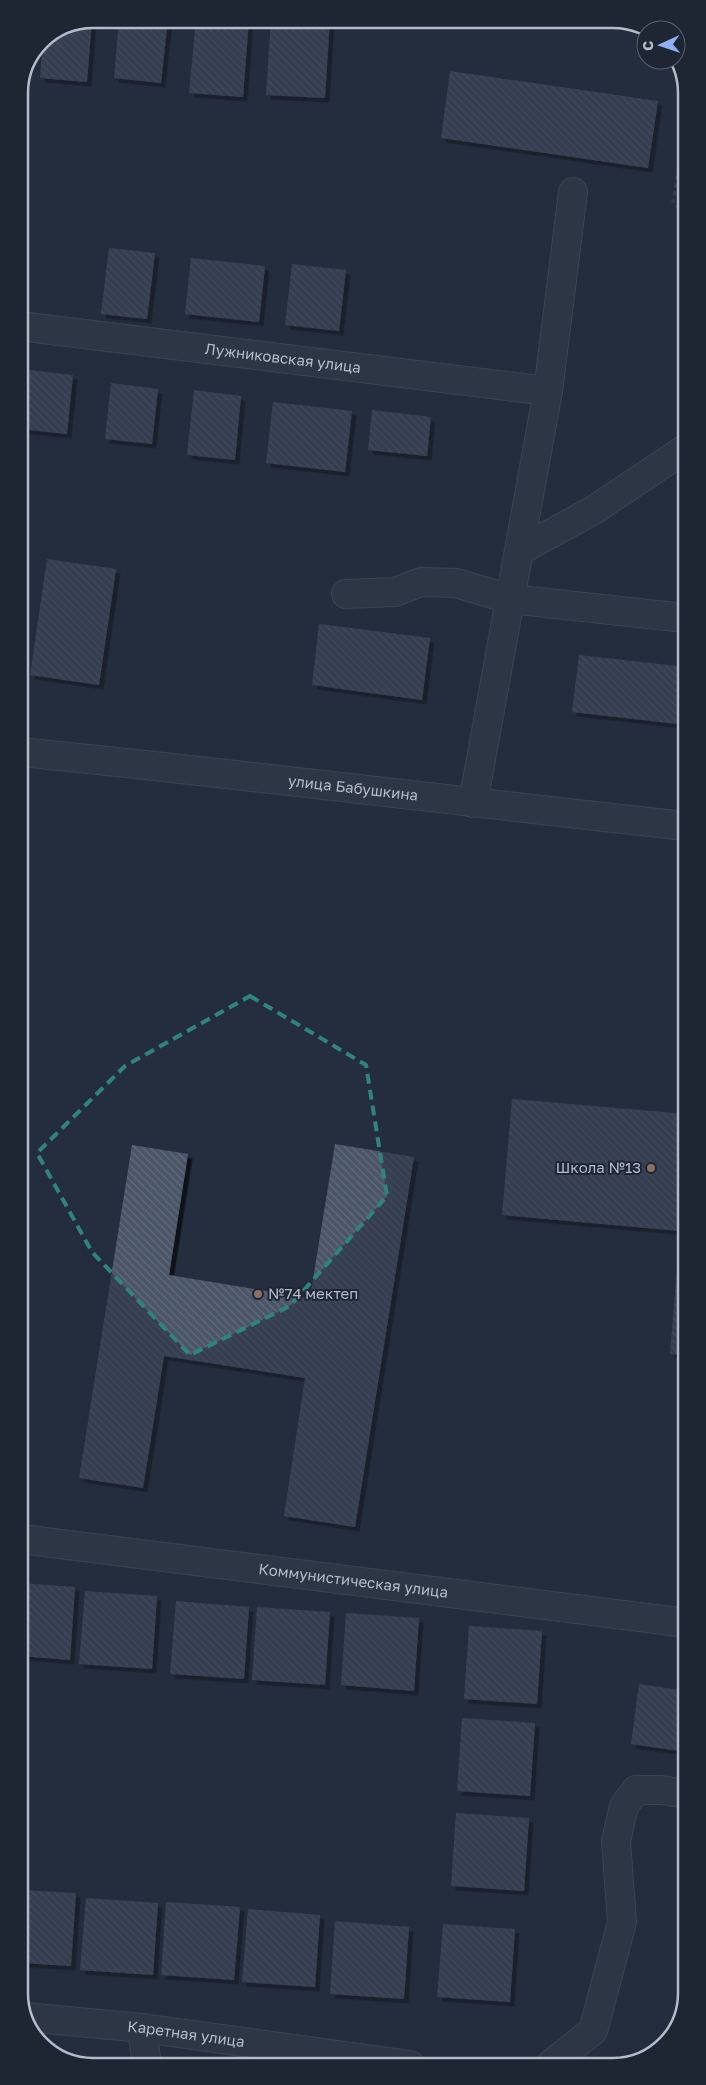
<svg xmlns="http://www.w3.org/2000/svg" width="706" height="2085" font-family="'Golos Text',sans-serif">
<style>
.building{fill:url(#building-back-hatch);filter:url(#shadow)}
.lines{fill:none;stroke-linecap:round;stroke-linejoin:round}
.minor-casing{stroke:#575e6c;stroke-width:30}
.path{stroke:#45585c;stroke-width:3;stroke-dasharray:4 4;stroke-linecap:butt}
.minor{stroke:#39414e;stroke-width:28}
.marked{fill:none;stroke:#308480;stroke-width:4;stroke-dasharray:10 6;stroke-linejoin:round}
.education-dot{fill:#8d6e63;stroke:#1e2533;stroke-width:2}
.labels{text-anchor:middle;stroke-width:4;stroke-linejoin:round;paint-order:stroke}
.street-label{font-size:15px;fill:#b5bcc9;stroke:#1e2533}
.poi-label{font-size:15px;fill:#b5bcc9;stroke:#1e2533;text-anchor:end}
.rim{fill:none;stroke:#b5bcc9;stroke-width:2.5}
</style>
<defs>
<pattern id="building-back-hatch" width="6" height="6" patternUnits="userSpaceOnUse" patternTransform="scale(1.25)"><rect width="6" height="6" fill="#4b5567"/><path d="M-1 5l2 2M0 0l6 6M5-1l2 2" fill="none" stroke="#636c7b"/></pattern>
<filter id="shadow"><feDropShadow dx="4.5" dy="4.5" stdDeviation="0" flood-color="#0009"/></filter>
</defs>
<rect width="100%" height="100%" fill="#252e3e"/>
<g class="building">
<polygon points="92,19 87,82 40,78 43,39"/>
<polygon points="119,19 168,19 161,83 114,78"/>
<polygon points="196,19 249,19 243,97 189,93"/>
<polygon points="271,19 330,19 325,98 266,95"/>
<polygon points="450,71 658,101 648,168 441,138"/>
<polygon points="109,248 155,253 147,319 101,314"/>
<polygon points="191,258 265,266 259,322 185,314"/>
<polygon points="292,264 346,270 339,331 285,325"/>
<polygon points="20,369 73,375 67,434 19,429"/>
<polygon points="111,383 158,389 152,444 105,439"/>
<polygon points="194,390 241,396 235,460 187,455"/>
<polygon points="273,402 352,411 345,472 266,463"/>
<polygon points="372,410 431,417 427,456 368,450"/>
<polygon points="47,559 116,569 99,685 30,675"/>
<polygon points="319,624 430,638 422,700 312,685"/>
<polygon points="579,655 686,667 686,725 572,712"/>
<polygon points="512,1099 686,1114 686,1355 670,1354 680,1231 502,1215"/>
<polygon points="335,1144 414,1157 355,1527 284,1516 305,1378 164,1356 143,1488 79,1478 132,1145 188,1154 169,1275 310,1298"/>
<polygon points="21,1583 75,1587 70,1660 21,1656"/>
<polygon points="85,1591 157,1596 152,1669 79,1664"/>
<polygon points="176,1601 249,1607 244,1679 170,1674"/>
<polygon points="257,1607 330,1612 325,1685 252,1680"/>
<polygon points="346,1613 419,1618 414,1691 341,1685"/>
<polygon points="469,1626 542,1631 537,1704 464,1699"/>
<polygon points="639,1684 687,1691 687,1752 631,1744"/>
<polygon points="462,1718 535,1723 530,1796 457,1791"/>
<polygon points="456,1813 529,1818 524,1891 451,1886"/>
<polygon points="21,1890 76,1893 71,1966 21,1963"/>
<polygon points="86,1898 158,1903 153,1975 80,1970"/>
<polygon points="166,1902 240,1907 234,1980 161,1975"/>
<polygon points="248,1909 320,1915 315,1987 242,1982"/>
<polygon points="335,1921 409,1927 404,1999 330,1994"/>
<polygon points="443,1924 515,1929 510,2002 437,1997"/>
</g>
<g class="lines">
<defs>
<g id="minor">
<path id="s1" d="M19,326l529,65"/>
<polyline points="519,551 592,511 685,449"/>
<polyline points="346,594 395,592 421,582 456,583 510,599 685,618"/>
<path id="s2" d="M20,752c222,22 444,50 666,74"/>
<polyline points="473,803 548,391 573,192"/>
<path id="s3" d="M21,1539l666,84"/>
<path id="s4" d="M25,2017l117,11 268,37"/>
<polyline points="142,2028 147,2066"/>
<polyline points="551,2064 593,2031 622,1922 616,1841 624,1806 636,1790 661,1790 687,1794"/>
</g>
</defs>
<use href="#minor" class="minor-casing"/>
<polyline class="path" points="685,128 673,202 685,216"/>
<use href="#minor" class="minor"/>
</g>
<path d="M0 0H706V2085H0ZM250,996l116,69 21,131 -97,110 -100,49 -98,-103 -55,-99 88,-87z" fill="#252e3e" fill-opacity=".55" fill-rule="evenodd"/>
<path class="marked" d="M250,996l116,69 21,131 -97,110 -100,49 -98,-103 -55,-99 88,-87z"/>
<g class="education-dot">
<circle cx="651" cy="1168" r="5"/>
<circle cx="258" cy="1294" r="5"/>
</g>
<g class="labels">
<g class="street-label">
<text dy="5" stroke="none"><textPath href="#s1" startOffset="266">Лужниковская улица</textPath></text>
<text dy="5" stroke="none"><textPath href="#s2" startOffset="335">улица Бабушкина</textPath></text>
<text dy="5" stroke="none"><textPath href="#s3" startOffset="335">Коммунистическая улица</textPath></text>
<text dy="5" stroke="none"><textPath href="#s4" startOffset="162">Каретная улица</textPath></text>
</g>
<g class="poi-label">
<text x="641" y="1173">Школа №13</text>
<text x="268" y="1299" text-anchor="start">№74 мектеп</text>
</g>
</g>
<path d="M0 0H706V2085H0ZM93 28H613A65 65 0 0 1 678 93V1993A65 65 0 0 1 613 2058H93A65 65 0 0 1 28 1993V93A65 65 0 0 1 93 28Z" fill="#1e2533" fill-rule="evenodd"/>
<path class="rim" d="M93 28H613A65 65 0 0 1 678 93V1993A65 65 0 0 1 613 2058H93A65 65 0 0 1 28 1993V93A65 65 0 0 1 93 28Z"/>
<g transform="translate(661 45) rotate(267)"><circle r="24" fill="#1e2533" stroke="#5a616f"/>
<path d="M0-4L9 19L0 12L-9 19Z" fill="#8eb0f5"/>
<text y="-8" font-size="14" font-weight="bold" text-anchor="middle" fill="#b5bcc9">С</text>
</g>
</svg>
